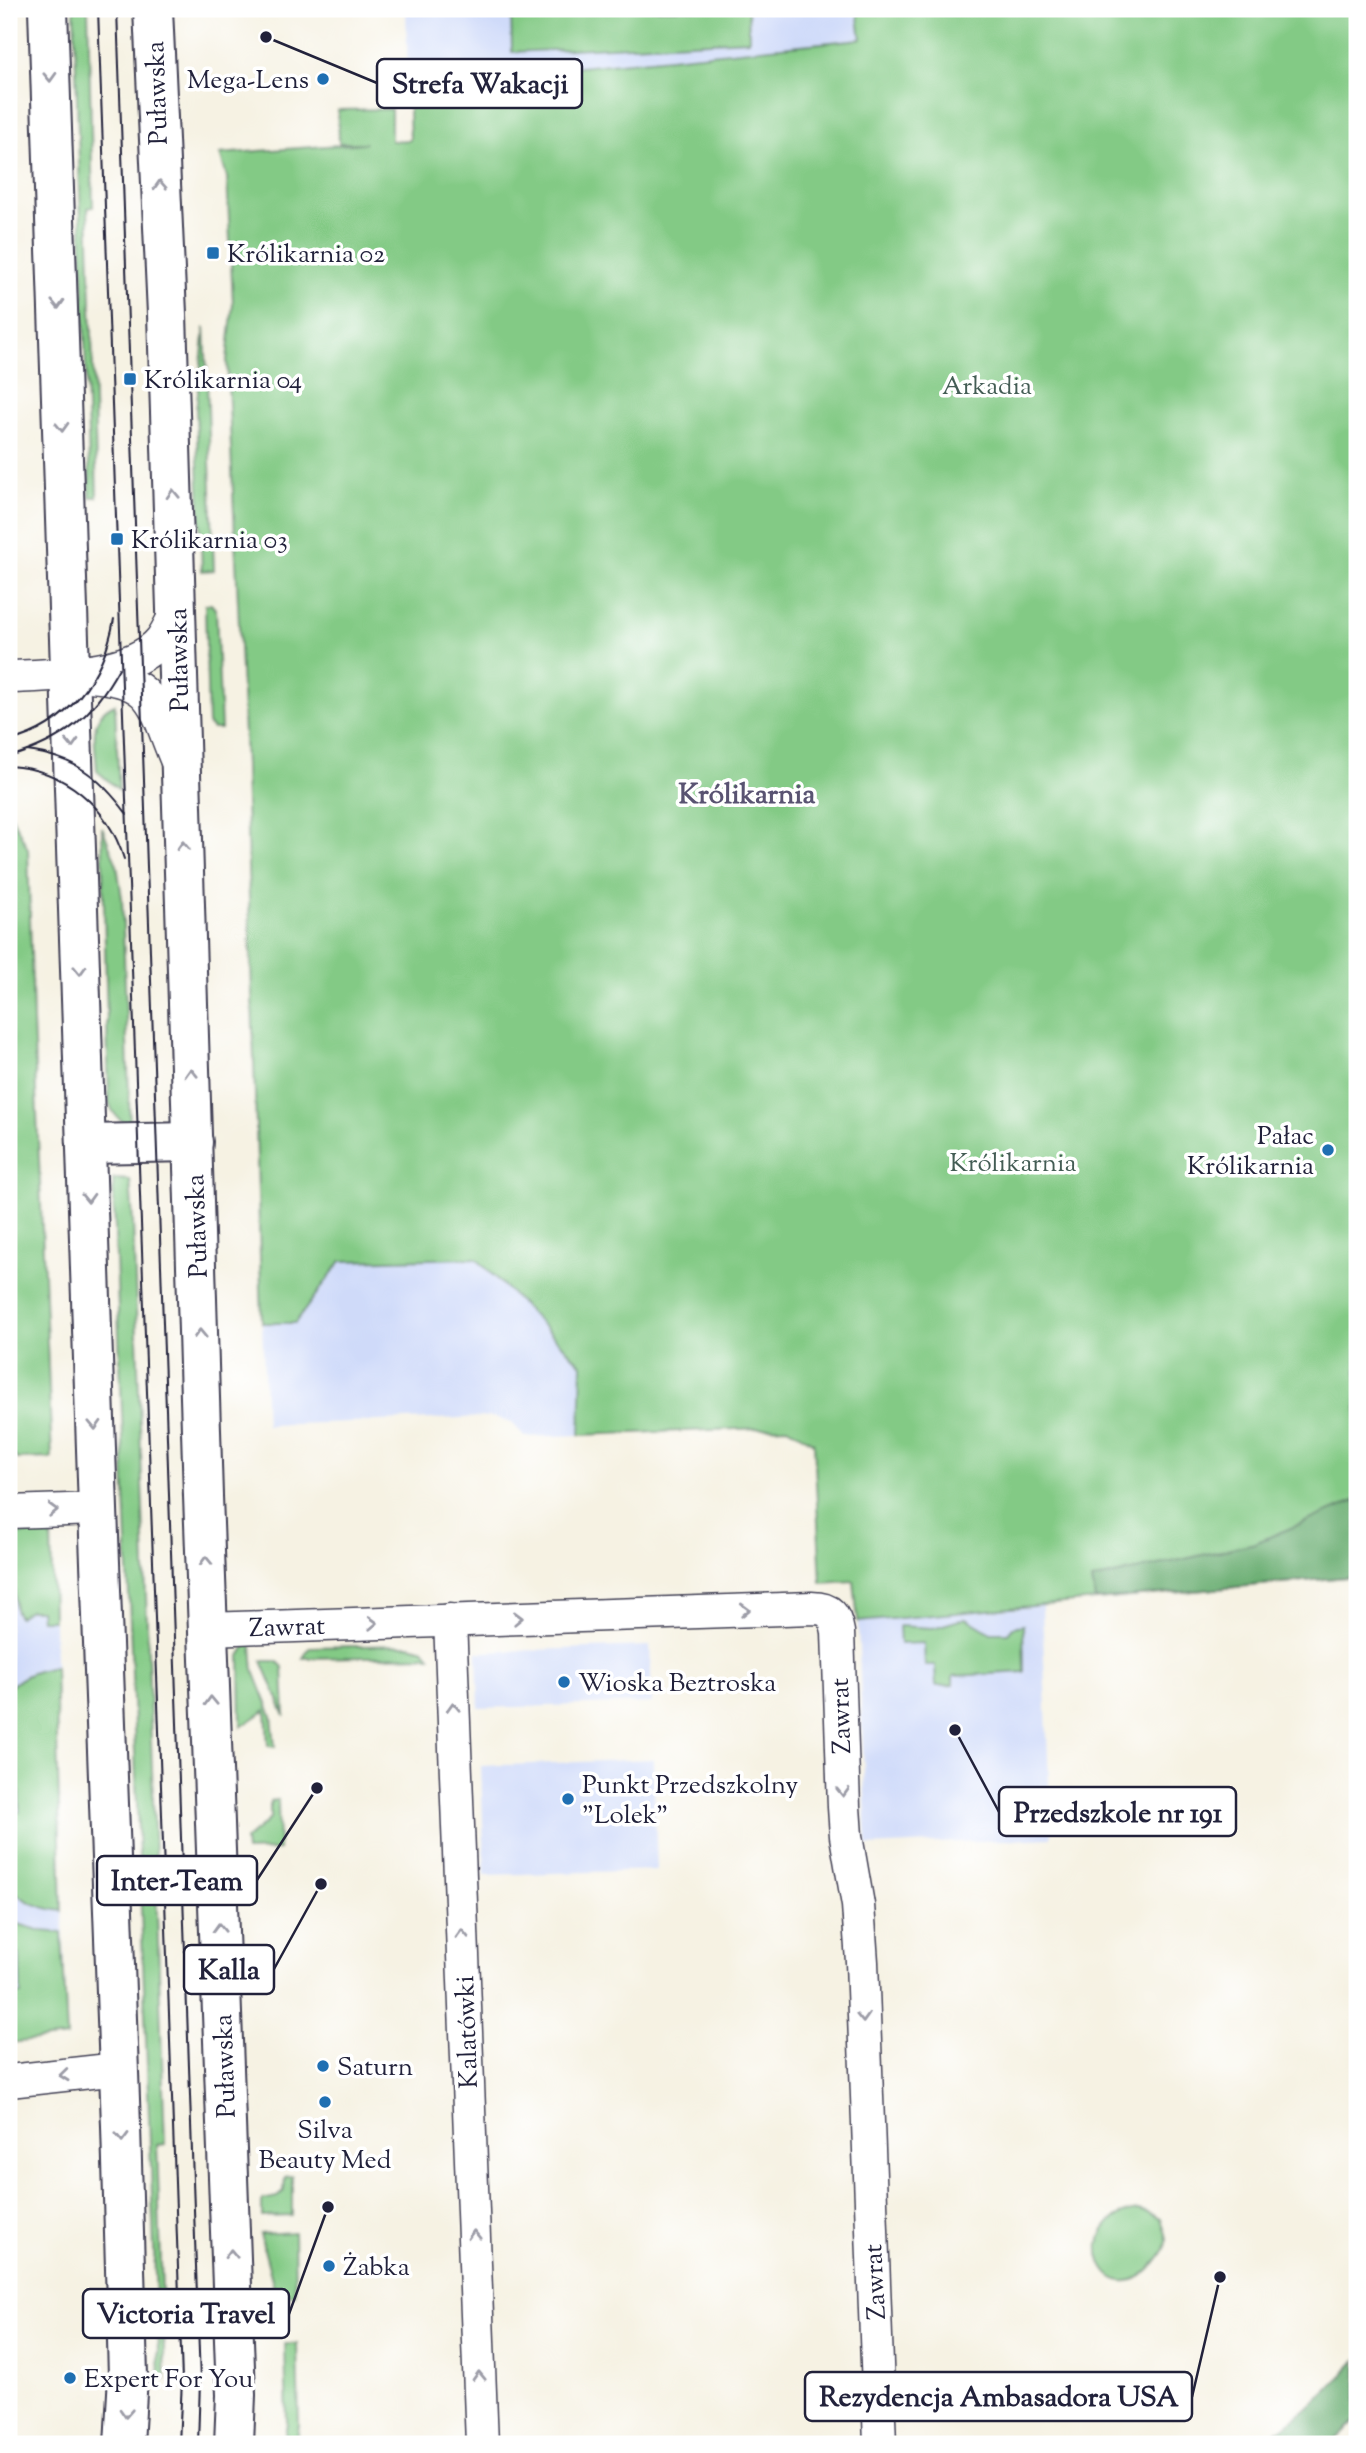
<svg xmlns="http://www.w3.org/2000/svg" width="1366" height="2453" font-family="'Sorts Mill Goudy',serif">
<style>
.built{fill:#cfdaf9}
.green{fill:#83ca85;stroke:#527660;stroke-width:2}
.forest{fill:#6aae72;stroke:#466856;stroke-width:2}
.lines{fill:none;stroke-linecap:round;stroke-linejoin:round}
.minor-casing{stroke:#424154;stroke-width:35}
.major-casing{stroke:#424154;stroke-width:42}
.minor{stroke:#fff;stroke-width:32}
.major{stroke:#fff;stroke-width:38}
.tram{stroke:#22223b;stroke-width:2}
.oneway{stroke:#9c9ca7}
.poi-dot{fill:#1f6fb2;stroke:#fff;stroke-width:2.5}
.labels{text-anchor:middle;stroke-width:7;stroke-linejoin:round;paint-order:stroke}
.poi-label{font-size:26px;fill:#22223b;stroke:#fff;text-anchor:start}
.street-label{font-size:26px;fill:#22223b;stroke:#fff}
.park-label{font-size:26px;fill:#445d55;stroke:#fff}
.neighbourhood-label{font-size:28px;font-weight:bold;fill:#595372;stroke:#fff}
.leader{fill:none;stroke:#22223b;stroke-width:2.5}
.callout-dot{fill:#22223b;stroke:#fff;stroke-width:2.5}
.callout{fill:#fff;stroke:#22223b;stroke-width:2.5}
.callout-label{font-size:28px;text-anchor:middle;font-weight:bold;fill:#22223b}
</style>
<rect width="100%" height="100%" fill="#fff"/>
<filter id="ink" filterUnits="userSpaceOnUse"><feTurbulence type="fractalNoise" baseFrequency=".0143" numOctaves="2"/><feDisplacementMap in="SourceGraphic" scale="14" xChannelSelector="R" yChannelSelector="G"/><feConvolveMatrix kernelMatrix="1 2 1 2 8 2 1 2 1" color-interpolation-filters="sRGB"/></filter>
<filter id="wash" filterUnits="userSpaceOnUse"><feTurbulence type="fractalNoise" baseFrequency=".00686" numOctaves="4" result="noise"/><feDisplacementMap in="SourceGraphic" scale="28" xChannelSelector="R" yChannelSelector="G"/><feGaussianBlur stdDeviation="1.57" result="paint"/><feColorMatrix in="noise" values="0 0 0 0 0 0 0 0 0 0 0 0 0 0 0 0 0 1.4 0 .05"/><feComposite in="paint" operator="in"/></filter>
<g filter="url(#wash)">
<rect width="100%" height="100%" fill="#f6f2e3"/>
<g class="built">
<polygon points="406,9 857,9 861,39 408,84"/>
<polygon points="476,1258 582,1365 580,1435 525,1437 512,1423 502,1419 490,1417 266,1425 262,1323 295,1323 341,1261"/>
<polygon points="51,1532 67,2037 9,2043 9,1534"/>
<polygon points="1042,1606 1051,1838 867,1846 858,1622"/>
<polygon points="650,1646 652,1703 479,1708 477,1652"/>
<polygon points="653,1759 657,1870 485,1875 481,1766"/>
</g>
<g class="green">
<polygon points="74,9 88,9 93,207 88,208 97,497 90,497"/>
<polygon points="511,9 748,9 749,40 512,52"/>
<polygon points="857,9 1357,9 1357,1576 858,1622 854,1581 821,1583 814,1443 788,1427 580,1435 582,1365 476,1258 341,1261 295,1323 262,1323 244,736 227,360 233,304 227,177 220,154 366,143 339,143 338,110 391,109 391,141 410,140 408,84 861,39"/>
<polygon points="205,327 214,570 202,571 196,410"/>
<polygon points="211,604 216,610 221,729 213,729 208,724 205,605"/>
<path d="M115,704l4,86 -22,-19c-1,-26 -11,-55 18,-67z"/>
<polygon points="9,811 28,849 33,1021 52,1458 17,1459 9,1448"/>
<path d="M102,827l15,38 5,33 8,228c-11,-6 -17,-11 -21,-24z"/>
<polygon points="113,1179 130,1180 133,1221 165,2144 157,2145 165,2379 159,2379"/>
<polygon points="51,1532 53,1620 41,1620 40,1610 29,1610 19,1617 15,1610 12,1534"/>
<polygon points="966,1618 991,1633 1008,1633 1013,1627 1023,1625 1024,1672 953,1676 953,1685 936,1686 935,1665 925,1665 924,1643 900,1644 899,1626 933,1628"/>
<polygon points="248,1643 252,1646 254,1671 272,1716 275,1747 268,1746 266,1710 241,1727 240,1656"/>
<polygon points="410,1645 424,1649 430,1656 303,1658 310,1647"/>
<polygon points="262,1661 277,1661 283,1667 285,1716"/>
<path d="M55,1667l7,244c-21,-3 -39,-9 -53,-25v-74h11l-3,-52 -8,1v-73c13,-13 28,-18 46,-21z"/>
<polygon points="278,1800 279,1850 246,1851 245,1840 270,1819 270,1801"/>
<polygon points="11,1922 42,1931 62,1933 67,2037 9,2043 9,1995 21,1994 20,1955 12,1954"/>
<polygon points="292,2176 292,2216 262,2217 262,2200 277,2197 284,2191 285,2177"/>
<path d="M1138,2210l11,3 12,6c8,21 10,25 -5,43 -50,61 -90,-42 -18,-52z"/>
<polygon points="294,2232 295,2294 276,2295 260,2234"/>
<polygon points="285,2344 297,2344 299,2425 296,2444 284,2444 287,2423"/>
</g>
<g class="forest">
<polygon points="1357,1500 1357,1576 1095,1600 1092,1580 1255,1543"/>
<path d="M1357,2360v60l-26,24h-76c40,-20 71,-52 102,-84z"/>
</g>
</g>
<g filter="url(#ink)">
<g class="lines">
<defs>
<g id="minor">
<path d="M89,676c67,4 64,28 87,83"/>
<path d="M9,677c42,-2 123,-1 152,-37 6,-8 11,-20 16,-29"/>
<polyline points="9,1512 98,1509"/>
<polyline points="450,1620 482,2444"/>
<path d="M208,1629l604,-21c18,0 23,7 26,24l6,175 2,29 12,69 4,57 18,482"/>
<polyline points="9,2081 118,2069"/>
</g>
<g id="major">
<polyline points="48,9 98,1509 121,2126 128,2376 124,2444"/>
<polyline points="153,9 167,314 203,1496 236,2395 234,2444"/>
<polyline points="86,1144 193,1142"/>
</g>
</defs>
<use href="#minor" class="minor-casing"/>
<use href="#major" class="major-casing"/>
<use href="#minor" class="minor"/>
<use href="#major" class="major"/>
<g class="tram">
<polyline points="98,9 182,2380 179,2444"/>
<polyline points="117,9 200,2381 198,2444"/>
<path d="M9,741c58,-14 95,-64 105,-122"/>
<path d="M27,751c47,6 72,25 100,63"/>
<path d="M9,757c55,-16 83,-40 110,-89"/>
<path d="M9,766c55,3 99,40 115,93"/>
</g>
</g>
<defs><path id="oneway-chevron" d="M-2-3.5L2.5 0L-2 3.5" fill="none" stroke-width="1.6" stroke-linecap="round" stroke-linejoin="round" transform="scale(1.75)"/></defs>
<g class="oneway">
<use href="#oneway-chevron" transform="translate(50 77) rotate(88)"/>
<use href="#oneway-chevron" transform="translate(160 185) rotate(-93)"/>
<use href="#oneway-chevron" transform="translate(58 304) rotate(88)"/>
<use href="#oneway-chevron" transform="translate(62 427) rotate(88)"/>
<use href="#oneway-chevron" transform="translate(173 494) rotate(-92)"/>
<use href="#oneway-chevron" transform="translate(72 743) rotate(88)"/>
<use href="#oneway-chevron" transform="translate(183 846) rotate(-92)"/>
<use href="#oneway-chevron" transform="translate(80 970) rotate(88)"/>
<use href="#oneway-chevron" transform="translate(191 1073) rotate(-92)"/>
<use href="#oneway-chevron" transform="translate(88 1198) rotate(88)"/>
<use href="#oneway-chevron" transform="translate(200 1334) rotate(-92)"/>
<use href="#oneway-chevron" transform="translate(95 1425) rotate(88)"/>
<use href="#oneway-chevron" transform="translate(53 1510) rotate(-2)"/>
<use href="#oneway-chevron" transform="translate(206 1561) rotate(-92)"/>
<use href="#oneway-chevron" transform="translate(745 1610) rotate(-2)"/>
<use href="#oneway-chevron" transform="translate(518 1618) rotate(-2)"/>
<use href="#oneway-chevron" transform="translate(373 1623) rotate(-2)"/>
<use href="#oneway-chevron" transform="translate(211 1701) rotate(-92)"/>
<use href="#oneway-chevron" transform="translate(453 1707) rotate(-92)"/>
<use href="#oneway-chevron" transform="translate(843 1792) rotate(88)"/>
<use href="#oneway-chevron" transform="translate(219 1928) rotate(-92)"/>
<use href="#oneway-chevron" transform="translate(462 1934) rotate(-92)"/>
<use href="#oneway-chevron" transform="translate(863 2018) rotate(88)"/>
<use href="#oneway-chevron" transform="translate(64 2075) rotate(174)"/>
<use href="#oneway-chevron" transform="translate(122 2137) rotate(89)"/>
<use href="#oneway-chevron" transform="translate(474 2235) rotate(-92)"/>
<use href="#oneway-chevron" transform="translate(231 2254) rotate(-92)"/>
<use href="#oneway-chevron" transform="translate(479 2376) rotate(-92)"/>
<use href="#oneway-chevron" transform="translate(126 2413) rotate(93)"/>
</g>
</g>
<g class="poi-dot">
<circle cx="323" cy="79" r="7"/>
<rect x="206" y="246" width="14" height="14" rx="3.5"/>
<rect x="123" y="372" width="14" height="14" rx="3.5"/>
<rect x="110" y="532" width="14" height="14" rx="3.5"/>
<circle cx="1328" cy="1150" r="7"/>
<circle cx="564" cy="1682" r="7"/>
<circle cx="568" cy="1799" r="7"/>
<circle cx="323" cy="2066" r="7"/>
<circle cx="325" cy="2102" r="7"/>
<circle cx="329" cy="2266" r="7"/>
<circle cx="70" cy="2378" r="7"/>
</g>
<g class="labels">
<g class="poi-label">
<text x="309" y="88" text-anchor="end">Mega-Lens</text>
<text x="227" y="262">Królikarnia 02</text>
<text x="144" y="388">Królikarnia 04</text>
<text x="131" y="548">Królikarnia 03</text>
<text x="1314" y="1144" text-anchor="end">Pałac<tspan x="1314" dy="30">Królikarnia</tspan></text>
<text x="578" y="1691">Wioska Beztroska</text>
<text x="582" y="1793">Punkt Przedszkolny<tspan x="582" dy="30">"Lolek"</tspan></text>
<text x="337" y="2075">Saturn</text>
<text x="325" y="2138" text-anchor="middle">Silva<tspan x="325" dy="30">Beauty Med</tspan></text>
<text x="343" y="2275">Żabka</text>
<text x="84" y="2387">Expert For You</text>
</g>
<g class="street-label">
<text transform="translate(156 93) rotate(-92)" y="9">Puławska</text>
<text transform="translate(178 660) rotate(-91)" y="9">Puławska</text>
<text transform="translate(196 1226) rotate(-92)" y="9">Puławska</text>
<text transform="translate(287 1626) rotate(-2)" y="9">Zawrat</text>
<text transform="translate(840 1716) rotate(-92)" y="9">Zawrat</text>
<text transform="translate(466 2032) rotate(-92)" y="9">Kalatówki</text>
<text transform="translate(224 2066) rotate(-92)" y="9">Puławska</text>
<text transform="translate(874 2282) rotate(-93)" y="9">Zawrat</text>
</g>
<g class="park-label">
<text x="987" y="394">Arkadia</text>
<text x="1013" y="1171">Królikarnia</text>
</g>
<g class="neighbourhood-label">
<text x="747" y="803">Królikarnia</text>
</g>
</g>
<path class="leader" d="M266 37L377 83M955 1730L999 1812M317 1788L257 1880M321 1884L274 1969M328 2207L289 2314M1220 2277L1192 2397"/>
<g class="callout-dot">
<circle cx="266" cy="37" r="7"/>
<circle cx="955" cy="1730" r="7"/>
<circle cx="317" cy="1788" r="7"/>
<circle cx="321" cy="1884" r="7"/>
<circle cx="328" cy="2207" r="7"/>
<circle cx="1220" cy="2277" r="7"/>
</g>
<g class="callout">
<rect x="377" y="59" width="205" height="49" rx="7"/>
<rect x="999" y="1787" width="237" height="49" rx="7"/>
<rect x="97" y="1856" width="160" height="49" rx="7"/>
<rect x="184" y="1945" width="90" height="49" rx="7"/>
<rect x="83" y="2289" width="206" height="49" rx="7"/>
<rect x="805" y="2372" width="387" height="49" rx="7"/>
</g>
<g class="callout-label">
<text x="480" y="93">Strefa Wakacji</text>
<text x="1118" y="1822">Przedszkole nr 191</text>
<text x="177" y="1890">Inter-Team</text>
<text x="229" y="1979">Kalla</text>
<text x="186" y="2323">Victoria Travel</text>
<text x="999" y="2406">Rezydencja Ambasadora USA</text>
</g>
<rect width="1366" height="2453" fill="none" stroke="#fff" stroke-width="35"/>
</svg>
